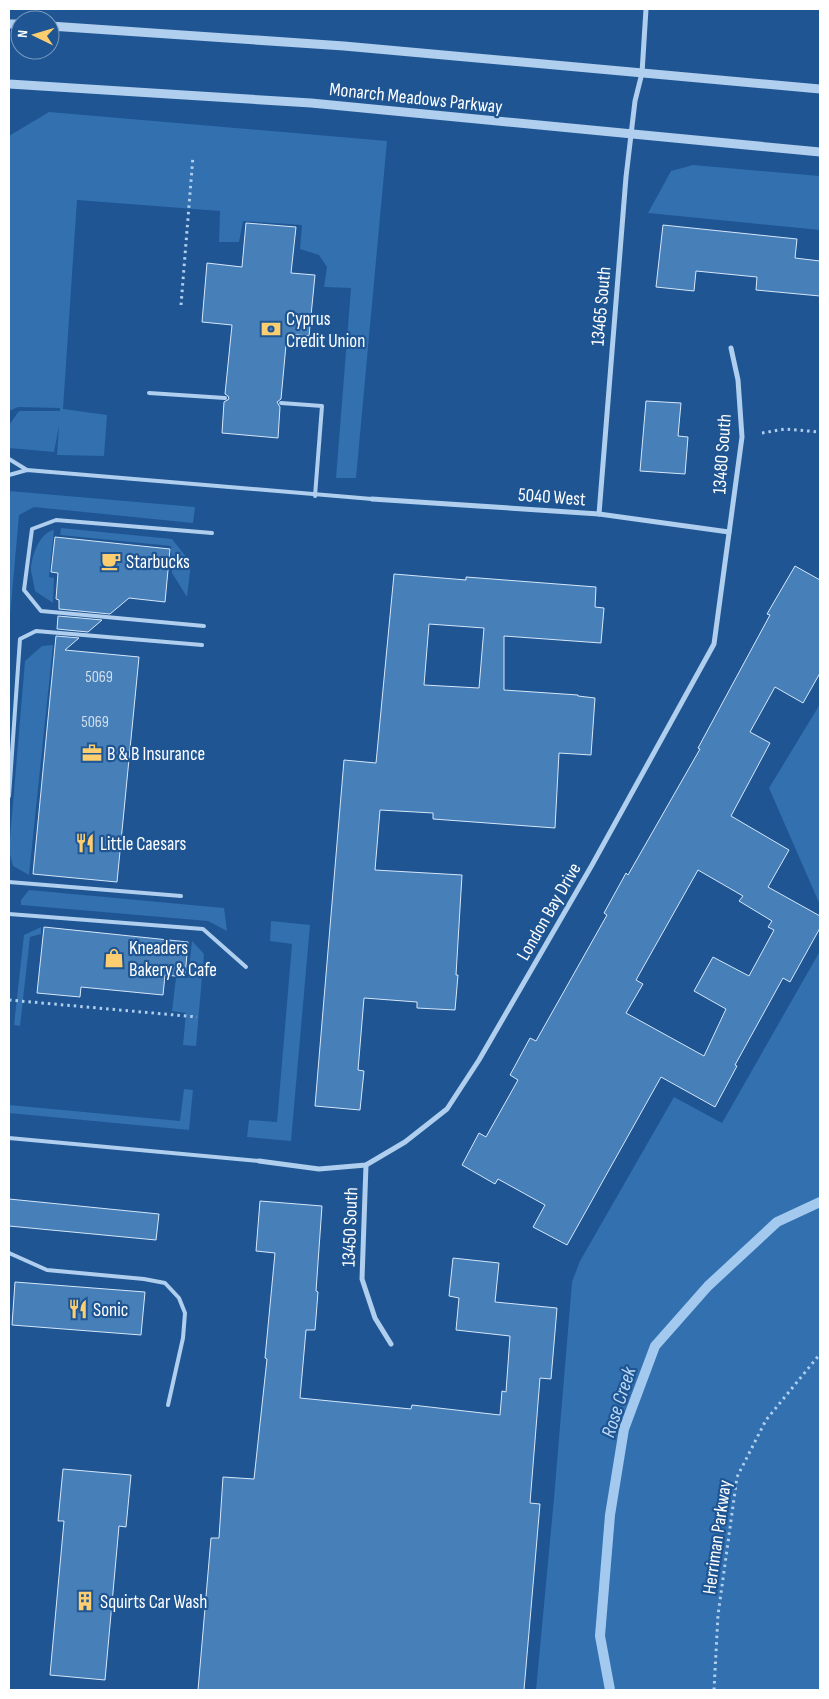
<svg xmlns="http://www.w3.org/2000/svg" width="829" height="1699" font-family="'Sofia Sans Condensed',sans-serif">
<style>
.green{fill:#3270b0}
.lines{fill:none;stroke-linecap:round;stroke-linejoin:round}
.stream{stroke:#a3c9ef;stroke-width:10}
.building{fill:#477fb9;stroke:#d6e7fa;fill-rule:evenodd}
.path{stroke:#b0ceee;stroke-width:3;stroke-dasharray:2.5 4;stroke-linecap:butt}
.service{stroke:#b0ceee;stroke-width:4}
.minor{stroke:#b0ceee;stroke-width:5}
.tertiary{stroke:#b0ceee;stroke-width:9}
.labels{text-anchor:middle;stroke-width:4.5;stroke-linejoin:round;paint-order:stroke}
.number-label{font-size:16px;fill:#d1dfee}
.street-label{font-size:19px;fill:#fff;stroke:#1e5592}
.poi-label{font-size:19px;fill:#fff;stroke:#1e5592;text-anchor:start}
.water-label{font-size:20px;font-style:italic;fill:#bcd8f5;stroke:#1e5592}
</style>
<rect width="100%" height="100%" fill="#1e5592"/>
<g class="green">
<polygon points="49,112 387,141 356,478 336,478 351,288 324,287 327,267 319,255 300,249 302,225 243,221 239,242 219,242 220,211 77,200 63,409 107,415 104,456 57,455 59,426 54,452 9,448 9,425 19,411 60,411 60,408 18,407 9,411 9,136"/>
<polygon points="693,165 820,176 820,230 648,213 671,171"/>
<polygon points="9,491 195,507 193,523 34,507 19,515 9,627"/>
<polygon points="61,528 172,539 191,563 187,597 172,573 171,546 60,535"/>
<path d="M54,530l-5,47 5,1 -1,25 -18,-12c-1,-7 -3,-14 -4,-21 0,-13 8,-37 23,-40z"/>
<polygon points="53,645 29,875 13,866 9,850 25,661 42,646"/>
<polygon points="820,704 820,905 769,788"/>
<polygon points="29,890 224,908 227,931 208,921 21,905 21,900"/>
<polygon points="271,921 310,925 291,1141 247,1137 249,1120 277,1122 292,944 270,941"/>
<polygon points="41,927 41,934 30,937 20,1026 14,1025 24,935"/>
<polygon points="192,941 204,954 196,1046 183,1045 186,1013 172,1011 176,978 188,978"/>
<polygon points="820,951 820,1690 536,1690 554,1498 572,1282 580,1261 674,1097 722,1123"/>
<polygon points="184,1089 193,1090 189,1130 9,1113 9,1105 180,1121"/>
</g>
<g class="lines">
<polyline class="stream" points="610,1690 600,1636 610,1515 624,1429 655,1346 708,1286 777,1222 820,1202"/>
</g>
<g class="building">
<polygon points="246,223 296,227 291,273 315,275 309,336 287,334 281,399 277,402 280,407 278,438 222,433 224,402 229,399 228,396 225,394 232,325 202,322 207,263 242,267"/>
<polygon points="663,225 797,239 795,258 820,261 820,296 756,290 757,277 696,271 694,291 656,287"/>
<polygon points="646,401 681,403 678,436 688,437 685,474 640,471"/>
<polygon points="55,537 170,549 165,602 129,598 110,614 59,609 59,600 56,599 58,573 51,572"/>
<path d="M795,566l25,14v93l-17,30 -28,-16 -25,45 20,11 -39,73 58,34 -21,37 52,29v12l-30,54 -7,-4 -48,87 2,1 -22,41 -54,-30 -94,168 -34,-18 12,-22 -47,-26 -3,5 -33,-19 17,-32 7,4 32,-57 -8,-5 20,-37 6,3 71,-126 -3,-2 22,-40 2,2 72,-126 -2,-1 72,-133 -3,-1zM698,870l45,26 -4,5 33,20 -4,6 6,3 -25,46 -36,-19 -19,34 32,18 -22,47 -78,-43 17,-29 -7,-4z"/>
<path d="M394,574l72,6v-3l130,10 -1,20 9,1 -3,35 -97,-7v54l74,5v1l17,2 -4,57 -32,-2 -4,75 -122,-9v-6l-53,-3 -5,60 87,5 -6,100h2l-3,35 -38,-2v-6l-53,-4 -6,72 6,1 -4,39 -45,-4 29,-346 32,3zM429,624l55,4 -5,60 -55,-3z"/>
<polygon points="58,616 102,620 88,632 57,629"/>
<polygon points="56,636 79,638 65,650 139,657 117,882 33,874"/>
<polygon points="44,927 188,942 185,977 165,975 163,995 81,987 80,997 37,993"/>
<polygon points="9,1199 159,1214 156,1240 9,1226"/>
<polygon points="260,1201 322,1206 316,1291 318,1292 315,1330 306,1330 300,1398 411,1409 412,1405 500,1415 502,1391 506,1392 510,1336 456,1330 459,1298 449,1296 453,1258 499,1263 495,1302 557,1308 551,1379 540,1378 530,1503 540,1504 524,1690 198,1690 211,1538 219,1538 223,1477 254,1479 267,1359 265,1358 275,1253 256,1251"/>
<polygon points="15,1282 145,1292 141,1335 12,1325"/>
<polygon points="63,1469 131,1475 126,1527 119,1526 105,1680 50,1675 64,1521 58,1521"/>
</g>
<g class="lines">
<g class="path">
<polyline points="181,305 193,156"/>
<polyline points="762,433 785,429 820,432"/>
<polyline points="9,1000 197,1017"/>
<polyline points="714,1690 718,1615 737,1477 766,1420 820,1354"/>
</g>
<g class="service">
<polyline points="149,393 225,398"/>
<polyline points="281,403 322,406 315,496"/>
<polyline points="9,459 27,470"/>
<polyline points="9,475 27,470 372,499"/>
<polyline points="204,626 41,611 24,590 32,529 56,520 212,533"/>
<polyline points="9,796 20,639 36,631 202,645"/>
<polyline points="9,882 181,896"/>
<polyline points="9,914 203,929 246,967"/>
<polyline points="9,1138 259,1161"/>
<polyline points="9,1253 47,1270 144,1279 165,1283 179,1298 185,1313 183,1338 168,1405"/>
</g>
<g class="minor">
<polyline points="372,499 599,514 729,532"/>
<polyline points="599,514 626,177 635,101 642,73 646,9"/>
<polyline points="259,1161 319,1169 366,1165 405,1142 447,1109 479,1060 592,865 714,644 742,437 738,380 731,348"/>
<polyline points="366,1165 362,1279 375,1318 391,1344"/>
</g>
<g class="tertiary">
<polyline points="9,24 20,24"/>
<polyline points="50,26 344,46 820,89"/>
<polyline points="9,84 311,103 820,152"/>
</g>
</g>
<defs>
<symbol id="bank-bare" viewBox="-9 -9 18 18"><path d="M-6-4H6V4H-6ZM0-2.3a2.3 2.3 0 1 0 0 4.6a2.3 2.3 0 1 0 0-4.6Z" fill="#fcce6f" stroke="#1e5592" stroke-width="2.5" paint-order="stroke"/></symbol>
<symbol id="cafe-bare" viewBox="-9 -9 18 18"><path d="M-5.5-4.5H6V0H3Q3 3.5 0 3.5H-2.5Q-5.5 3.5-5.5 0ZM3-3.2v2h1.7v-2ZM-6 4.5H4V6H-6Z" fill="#fcce6f" stroke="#1e5592" stroke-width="2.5" paint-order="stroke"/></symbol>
<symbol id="office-bare" viewBox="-9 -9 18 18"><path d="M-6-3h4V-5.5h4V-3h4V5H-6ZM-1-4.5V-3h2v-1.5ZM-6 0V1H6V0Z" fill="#fcce6f" stroke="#1e5592" stroke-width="2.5" paint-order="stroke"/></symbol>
<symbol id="restaurant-bare" viewBox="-9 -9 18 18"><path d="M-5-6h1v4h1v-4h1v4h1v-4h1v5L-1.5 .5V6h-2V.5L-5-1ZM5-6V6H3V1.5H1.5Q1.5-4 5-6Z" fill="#fcce6f" stroke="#1e5592" stroke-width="2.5" paint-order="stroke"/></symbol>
<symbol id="shop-bare" viewBox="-9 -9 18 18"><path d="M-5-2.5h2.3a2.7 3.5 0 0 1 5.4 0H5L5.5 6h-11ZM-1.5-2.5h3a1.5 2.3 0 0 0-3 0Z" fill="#fcce6f" stroke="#1e5592" stroke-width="2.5" paint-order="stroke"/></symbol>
<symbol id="building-bare" viewBox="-9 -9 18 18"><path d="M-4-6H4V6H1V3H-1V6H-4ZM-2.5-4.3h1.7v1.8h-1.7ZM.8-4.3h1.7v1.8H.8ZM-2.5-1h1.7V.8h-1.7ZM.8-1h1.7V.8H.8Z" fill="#fcce6f" stroke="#1e5592" stroke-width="2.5" paint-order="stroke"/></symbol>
</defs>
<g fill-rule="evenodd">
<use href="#bank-bare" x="257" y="315" width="28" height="28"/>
<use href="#cafe-bare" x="97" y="547" width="28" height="28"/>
<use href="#office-bare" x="78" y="739" width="28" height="28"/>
<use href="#restaurant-bare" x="71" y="829" width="28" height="28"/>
<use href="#shop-bare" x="100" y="944" width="28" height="28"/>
<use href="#restaurant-bare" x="64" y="1295" width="28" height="28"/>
<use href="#building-bare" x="71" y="1587" width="28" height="28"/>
</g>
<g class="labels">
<g class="number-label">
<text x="99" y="682">5069</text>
<text x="95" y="727">5069</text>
</g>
<g class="street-label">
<text transform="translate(416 97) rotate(6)" y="7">Monarch Meadows Parkway</text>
<text transform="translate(600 306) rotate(-85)" y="7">13465 South</text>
<text transform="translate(721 454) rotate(-86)" y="7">13480 South</text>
<text transform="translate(552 496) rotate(4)" y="7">5040 West</text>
<text transform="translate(548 911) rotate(-60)" y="7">London Bay Drive</text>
<text transform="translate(349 1227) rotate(-88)" y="7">13450 South</text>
<text transform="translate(716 1537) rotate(-82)" y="7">Herriman Parkway</text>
</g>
<g class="poi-label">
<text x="286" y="325">Cyprus<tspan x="286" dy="22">Credit Union</tspan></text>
<text x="126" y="568">Starbucks</text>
<text x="107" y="760">B &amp; B Insurance</text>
<text x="100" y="850">Little Caesars</text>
<text x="129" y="954">Kneaders<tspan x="129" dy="22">Bakery &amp; Cafe</tspan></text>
<text x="93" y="1316">Sonic</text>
<text x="100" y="1608">Squirts Car Wash</text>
</g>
<g class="water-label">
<text transform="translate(618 1402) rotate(-72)" y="7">Rose Creek</text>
</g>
</g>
<rect width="829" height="1699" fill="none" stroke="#ffffff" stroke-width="20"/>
<g transform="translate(35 35) rotate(275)"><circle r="24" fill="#1e5592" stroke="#7899be"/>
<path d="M0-4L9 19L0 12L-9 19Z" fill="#fcce6f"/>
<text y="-8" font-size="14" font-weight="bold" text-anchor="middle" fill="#ffffff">N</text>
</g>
</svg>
